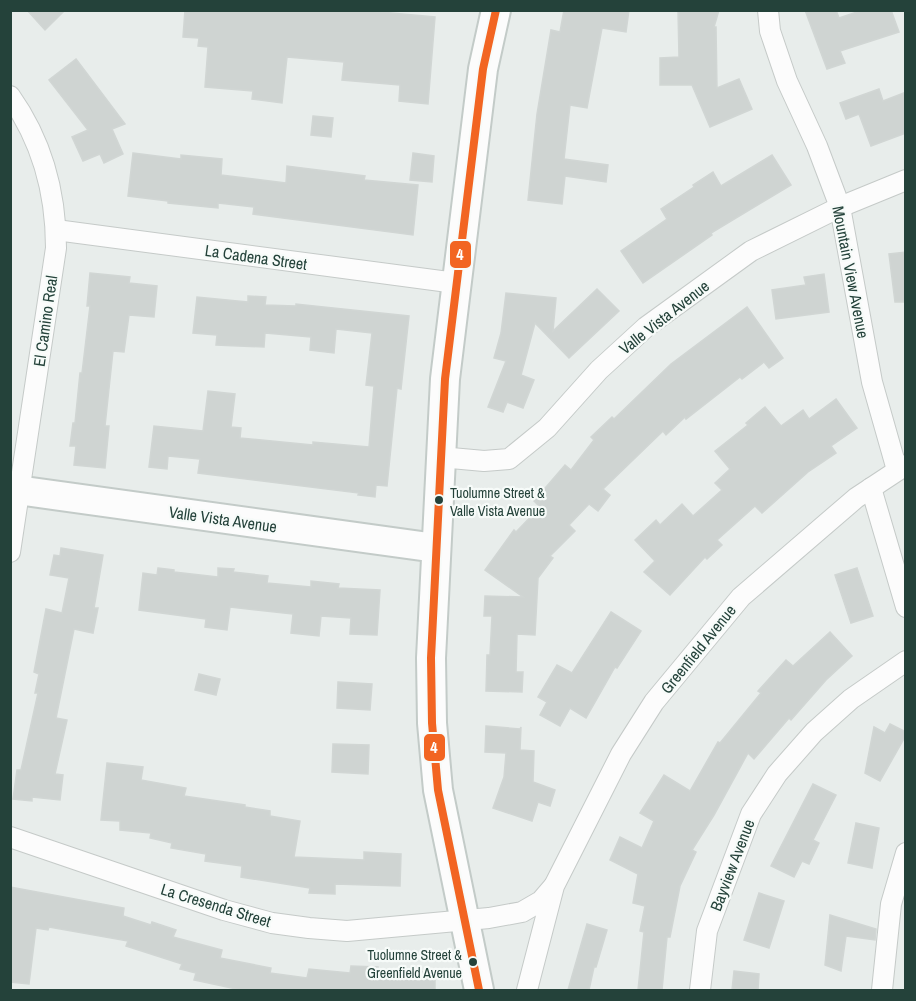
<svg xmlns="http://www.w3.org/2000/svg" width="916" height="1001" font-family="'Archivo Narrow',sans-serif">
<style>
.building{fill:#cfd4d2;stroke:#d1d6d4;stroke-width:1.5}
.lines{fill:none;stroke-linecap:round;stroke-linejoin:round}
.street-casing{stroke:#c5cac8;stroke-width:22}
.secondary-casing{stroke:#c3cbc8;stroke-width:32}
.street{stroke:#fcfcfc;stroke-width:20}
.secondary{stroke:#fcfcfc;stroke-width:28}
.bus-1-casing{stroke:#f7fbf9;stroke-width:12}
.bus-1{stroke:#f26522;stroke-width:8}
.bus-dot{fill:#24423a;stroke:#f7fbf9;stroke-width:2}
.labels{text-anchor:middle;stroke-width:4.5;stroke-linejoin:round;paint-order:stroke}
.bus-label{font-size:14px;fill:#24423a;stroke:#f7fbf9;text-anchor:start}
.street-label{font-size:16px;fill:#24423a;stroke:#f7fbf9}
.line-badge{stroke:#f7fbf9;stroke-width:2}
.badge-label{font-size:16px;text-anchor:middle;font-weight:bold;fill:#fff}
</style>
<rect width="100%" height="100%" fill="#e8edeb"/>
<g class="building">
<polygon points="27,10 65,10 45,30"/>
<polygon points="185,10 359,10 435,17 428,104 399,101 400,85 342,80 344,62 287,57 282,103 252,99 253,91 205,87 208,47 198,46 199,38 183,37"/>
<polygon points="564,10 629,10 626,32 602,28 587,108 570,105 564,159 608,165 606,182 565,176 562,204 528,200 537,114 551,30 560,32"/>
<polygon points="678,10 719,10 714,27 716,27 717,88 739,79 752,109 710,127 692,85 660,85 660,58 679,57"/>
<polygon points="805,10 836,10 839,18 863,10 891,10 899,32 840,51 845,63 827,69"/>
<polygon points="76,59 125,124 112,129 123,154 104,163 100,154 83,161 72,137 88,130 49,80"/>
<polygon points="879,89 883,101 906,92 906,133 871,146 859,114 846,119 840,103"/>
<polygon points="313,116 333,118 331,137 311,135"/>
<polygon points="133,153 181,159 181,155 222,159 221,175 286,183 287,166 365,176 364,180 418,185 413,235 253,214 254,207 218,203 218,208 168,203 168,201 128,196"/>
<polygon points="413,153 434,156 432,182 410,180"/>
<polygon points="772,155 791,185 711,233 712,235 643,283 621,251 667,219 661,209 694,187 693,185 713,172 721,186"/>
<polygon points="906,252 906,302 895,302 889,254"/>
<polygon points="90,273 130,277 129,283 157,286 154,317 129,315 124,352 113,351 105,426 109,426 105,468 74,465 76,446 70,446 73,423 75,423 80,373 82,373 90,306 87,306"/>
<polygon points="824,274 829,312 776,319 772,290 806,285 804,277"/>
<polygon points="597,289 619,311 569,358 535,323 521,375 534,380 523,408 507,402 503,412 488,407 506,361 494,358 501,333 506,293 556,298 553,331"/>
<polygon points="248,296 266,297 265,305 296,306 296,304 409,316 401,389 397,388 387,486 376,485 375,497 358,495 359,493 198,473 200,459 168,456 167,469 149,467 154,426 203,431 208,391 235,394 231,427 241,428 240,438 313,445 313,442 369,447 374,386 366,385 372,333 336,329 334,353 310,350 311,337 265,333 264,347 216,345 217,335 193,333 197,297 248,302"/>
<polygon points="747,307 783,358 769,368 764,362 742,379 740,377 686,419 685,417 666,435 663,431 603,489 610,495 598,511 589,504 569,525 575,531 550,556 553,558 538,578 535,635 517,634 516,672 523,672 522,692 486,691 487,655 490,655 492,616 484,616 485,596 523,597 485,570 514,530 516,532 540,507 534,501 565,465 571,470 594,440 591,437 612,417 614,419 671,364"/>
<polygon points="836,399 857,428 831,446 836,453 808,472 762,513 755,506 717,540 722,545 707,559 705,557 670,595 644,572 655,561 635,540 656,520 660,525 682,504 693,516 722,490 715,483 730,469 715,451 748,425 746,423 765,407 781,426 803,410 809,419"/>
<polygon points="61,548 103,555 94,608 98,608 93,633 74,629 56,718 67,720 55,774 63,775 60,800 32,797 32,801 13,799 17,770 21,770 38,693 35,693 39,674 34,672 46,609 62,613 69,578 50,575 54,555 60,556"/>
<polygon points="158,568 174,570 174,572 218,577 218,568 234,569 233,572 268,576 267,583 311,587 311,581 339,584 338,588 380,590 377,635 350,634 351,618 321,616 319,636 291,633 293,614 230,607 227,630 205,627 206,619 139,610 143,573 157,575"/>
<polygon points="857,568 873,616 851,623 835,575"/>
<polygon points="611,612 641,631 617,668 615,667 586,718 570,708 560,726 540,715 547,702 538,697 557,665 572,673"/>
<polygon points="830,632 852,656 826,680 791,720 789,718 754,759 748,753 714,815 692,850 696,852 680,886 670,937 667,937 662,990 638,990 644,932 640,931 645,906 633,903 638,874 610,860 620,837 642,848 654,821 640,813 664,775 690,791 718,742 720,743 761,693 758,691 786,660 793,666"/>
<polygon points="199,674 220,679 216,695 195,690"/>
<polygon points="338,682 372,684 370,710 337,708"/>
<polygon points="890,724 906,732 906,735 880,781 865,773 874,727 885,733"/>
<polygon points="486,726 520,729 521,727 520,750 534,751 533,782 555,790 550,806 538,802 532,821 493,808 504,777 506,753 485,752"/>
<polygon points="333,744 369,745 368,774 332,772"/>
<polygon points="107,763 143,767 141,780 186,788 184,796 245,805 245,807 270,811 270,816 300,821 294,857 364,860 364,852 401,854 400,886 335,884 335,894 309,893 310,888 241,877 242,866 205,861 206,854 171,848 172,843 150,838 151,833 120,830 120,821 101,820"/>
<polygon points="813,784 836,795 813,840 819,843 809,864 802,861 794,877 771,866"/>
<polygon points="856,823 879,828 872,868 848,863"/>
<polygon points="10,887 124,908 123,916 151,925 152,922 176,930 173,937 222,950 220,958 271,968 270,973 307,978 309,969 350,973 351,966 378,967 378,971 424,972 424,975 435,976 435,990 241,990 194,980 196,973 180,969 182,964 126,946 128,941 49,927 48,930 36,928 29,984 10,982"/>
<polygon points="759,893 784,901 769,948 744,940"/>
<polygon points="830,915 876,929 875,940 846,936 841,971 825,965"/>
<polygon points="587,924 607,930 596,967 594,967 589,990 568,990"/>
<polygon points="734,971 759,974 758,990 732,990"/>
</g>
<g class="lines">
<defs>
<g id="street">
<polyline points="768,10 770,31 787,81 817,146 840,207 872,382 897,470"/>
<path d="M10,96c32,45 46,98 46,152l-46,304"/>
<polyline points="56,230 456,283"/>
<polyline points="440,457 484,461 509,459 547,428 599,370 646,327 751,251 840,207 906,180"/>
<polyline points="871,488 906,607"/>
<polyline points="10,837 224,910 272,923 309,928 347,931 489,918 522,912 541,901 553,887"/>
<polyline points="527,990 554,886 621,754 654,702 741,597 856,498 906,465"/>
<polyline points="700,990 707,931 751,814 777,774 814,732 851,699 906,661"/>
<polyline points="882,990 891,904 906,853"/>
</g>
<g id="secondary">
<polyline points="10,489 436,548"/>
<polyline points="479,990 438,790 432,723 431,658 445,379 483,69 496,10"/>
</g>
</defs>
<use href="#street" class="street-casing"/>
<use href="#secondary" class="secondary-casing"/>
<use href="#street" class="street"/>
<use href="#secondary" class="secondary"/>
<defs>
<polyline id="bus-1" points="479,990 438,790 432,723 431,658 445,379 483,69 496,10"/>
</defs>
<use href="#bus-1" class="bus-1-casing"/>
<use href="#bus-1" class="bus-1"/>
</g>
<g class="bus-dot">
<circle cx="439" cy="500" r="5"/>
<circle cx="473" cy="962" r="5"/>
</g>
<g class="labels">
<g class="bus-label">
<text x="450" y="498">Tuolumne Street &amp;<tspan x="450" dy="18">Valle Vista Avenue</tspan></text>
<text x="462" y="960" text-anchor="end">Tuolumne Street &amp;<tspan x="462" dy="18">Greenfield Avenue</tspan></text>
</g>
<g class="street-label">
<text transform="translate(256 257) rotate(8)" y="6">La Cadena Street</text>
<text transform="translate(851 272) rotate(79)" y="6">Mountain View Avenue</text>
<text transform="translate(664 317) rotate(-38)" y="6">Valle Vista Avenue</text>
<text transform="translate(45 321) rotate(-82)" y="6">El Camino Real</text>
<text transform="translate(223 519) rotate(8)" y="6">Valle Vista Avenue</text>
<text transform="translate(698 649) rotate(-51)" y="6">Greenfield Avenue</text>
<text transform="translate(732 865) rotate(-69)" y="6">Bayview Avenue</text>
<text transform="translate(216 905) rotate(17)" y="6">La Cresenda Street</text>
</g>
</g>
<g class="line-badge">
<rect x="449" y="240" width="23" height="29" rx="6" fill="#f26522"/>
<rect x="423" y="733" width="23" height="29" rx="6" fill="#f26522"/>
</g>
<g class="badge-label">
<text x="460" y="260">4</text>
<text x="434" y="753">4</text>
</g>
<rect width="916" height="1001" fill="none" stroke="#24423a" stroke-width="24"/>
</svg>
